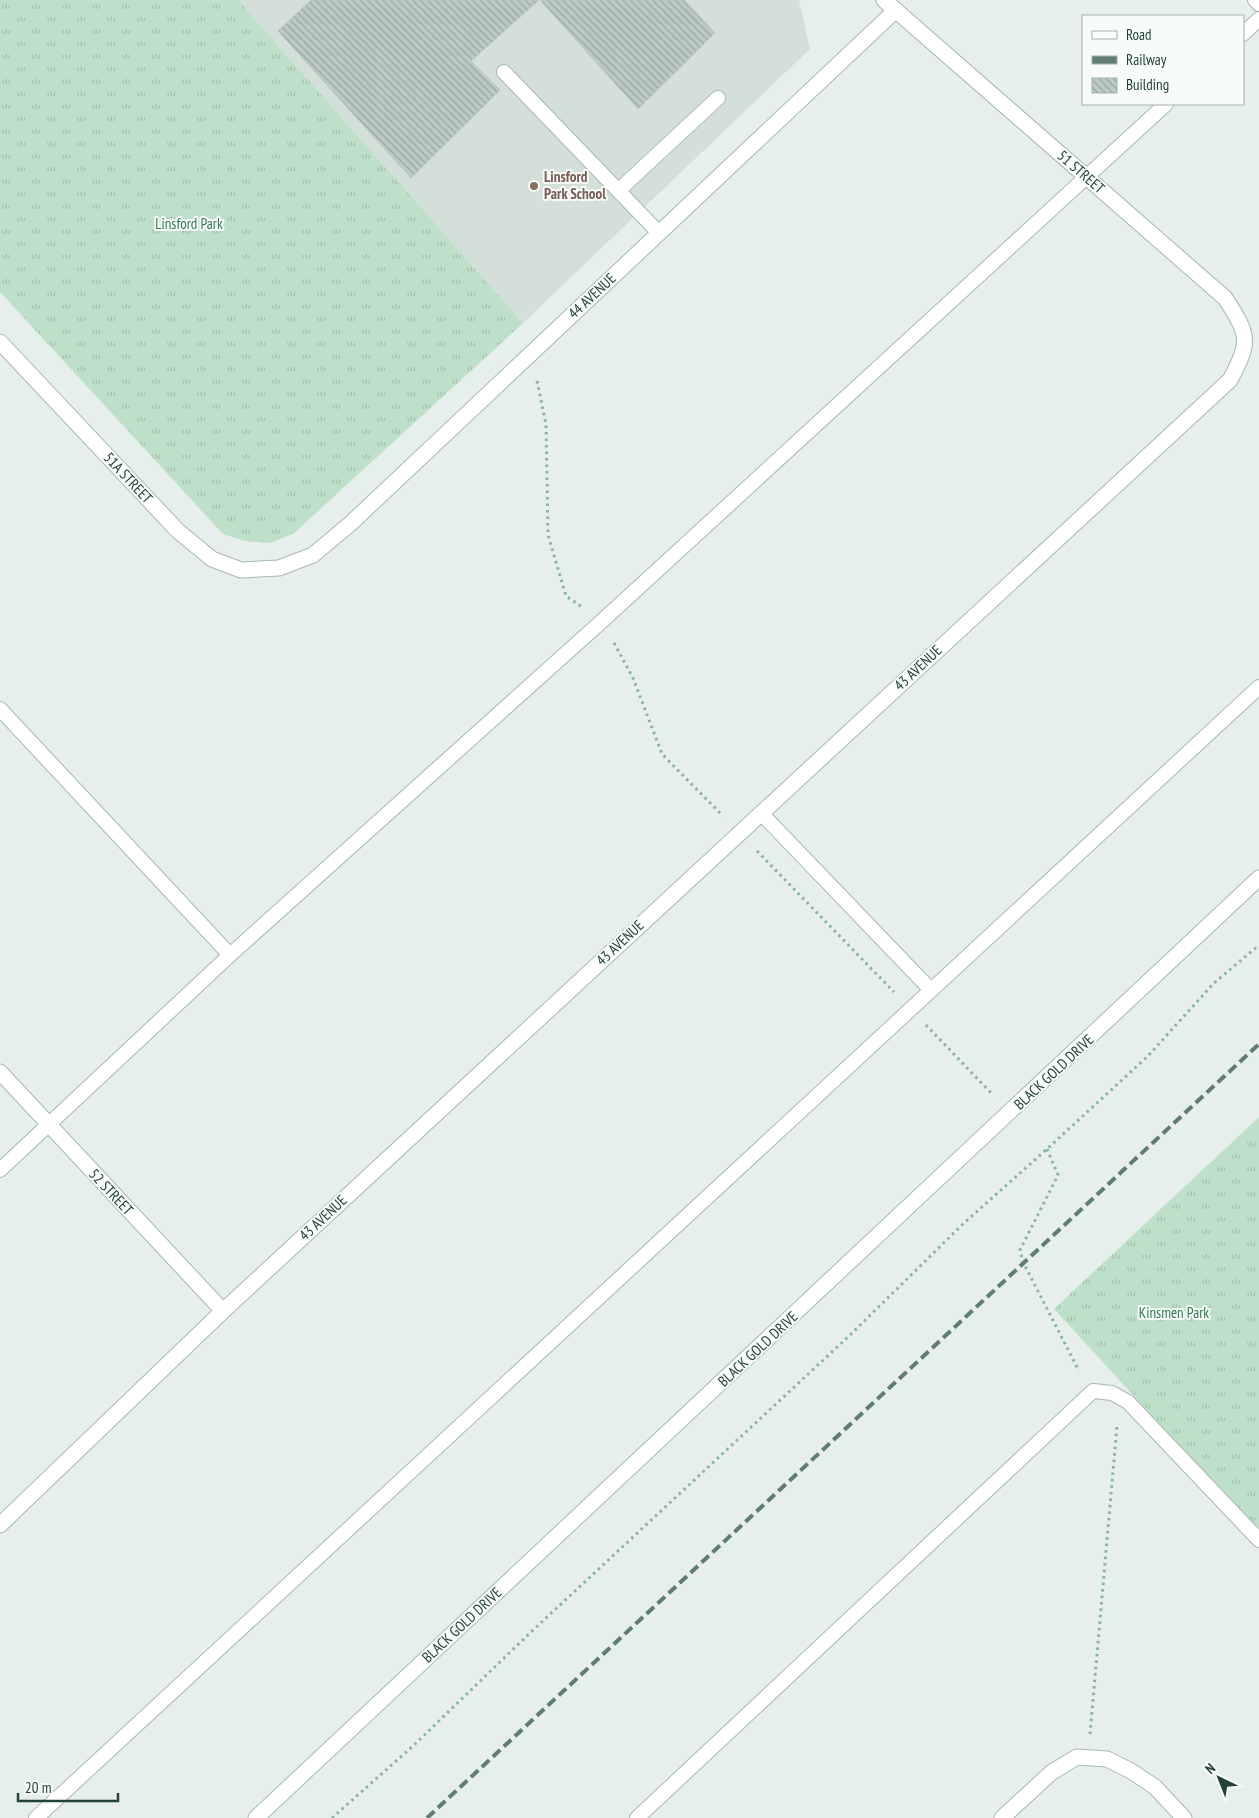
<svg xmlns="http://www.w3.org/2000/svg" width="1259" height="1818" font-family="'PT Sans Narrow',sans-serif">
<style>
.built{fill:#d4dfda}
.grass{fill:url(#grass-tufts)}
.building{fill:url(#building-back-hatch);stroke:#b8c9c2}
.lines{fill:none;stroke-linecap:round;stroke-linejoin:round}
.lane-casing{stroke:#a8b8b2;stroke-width:16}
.street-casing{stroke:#a8b8b2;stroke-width:17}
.secondary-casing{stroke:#a4bbb3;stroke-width:17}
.path{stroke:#86b3a5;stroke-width:3;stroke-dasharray:2.5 4;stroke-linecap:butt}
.lane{stroke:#fff;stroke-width:14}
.street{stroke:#fff;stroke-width:15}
.secondary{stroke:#fff;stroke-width:15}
.rail{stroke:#5f7d75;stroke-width:4;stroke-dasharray:10 5;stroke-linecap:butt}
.education-dot{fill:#8d6e63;stroke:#f7fbf9;stroke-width:2}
.labels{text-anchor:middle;stroke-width:4;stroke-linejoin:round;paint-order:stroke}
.street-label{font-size:15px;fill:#24423a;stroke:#f7fbf9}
.education-label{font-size:15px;font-weight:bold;fill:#785e54;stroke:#f7fbf9;text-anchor:start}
.park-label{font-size:15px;fill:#2d7a4b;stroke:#f7fbf9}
</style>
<defs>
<pattern id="grass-tufts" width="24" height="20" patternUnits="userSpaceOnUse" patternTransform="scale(1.25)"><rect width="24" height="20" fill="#bfe0c8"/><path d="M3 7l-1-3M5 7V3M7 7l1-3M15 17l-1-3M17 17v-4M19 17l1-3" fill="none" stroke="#a4c1ad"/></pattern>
<pattern id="building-back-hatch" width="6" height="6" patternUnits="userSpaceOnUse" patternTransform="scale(1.25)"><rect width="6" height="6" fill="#bbcac4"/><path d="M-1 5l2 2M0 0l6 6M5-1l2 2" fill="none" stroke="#98a6a0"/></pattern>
</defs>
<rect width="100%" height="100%" fill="#e6efeb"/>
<polygon class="built" points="238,0 799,0 810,49 523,323"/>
<g class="grass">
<polygon points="0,0 238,0 523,323 293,534 270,543 245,541 223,534 0,292"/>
<polygon points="1259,1117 1259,1532 1054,1309"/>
</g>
<g class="building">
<polygon points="311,0 539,0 471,61 500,90 411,178 278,31"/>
<polygon points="540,0 684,0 715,33 638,109"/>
</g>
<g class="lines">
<defs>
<g id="lane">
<polyline points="1255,0 1259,4"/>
<polyline points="1243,34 1259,19"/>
<polyline points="504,72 659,233"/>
<polyline points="619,190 718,98"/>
<polyline points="0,709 230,955"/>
<polyline points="761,813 931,990"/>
<polyline points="0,1170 230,955 602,621 1166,104"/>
<polyline points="36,1818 1259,687"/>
<polyline points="637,1818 1093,1391 1112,1393 1128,1402 1259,1540"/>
</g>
<g id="street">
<polyline points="0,342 178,531 212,559 241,570 279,568 313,555 350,524 896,10"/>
<polyline points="0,1072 223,1311"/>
<path d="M0,1525l223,-214 1007,-931c21,-39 19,-45 -5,-82l-341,-298"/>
<polyline points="1002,1818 1052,1772 1077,1757 1107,1759 1131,1771 1155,1787 1184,1818"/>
</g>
<polyline id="secondary" points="256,1818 1259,878"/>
</defs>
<use href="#lane" class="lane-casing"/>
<use href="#street" class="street-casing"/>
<use href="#secondary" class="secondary-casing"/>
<g class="path">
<polyline points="537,381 546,424 548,535 566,596 582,607"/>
<polyline points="614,643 633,678 662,754 723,816"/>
<polyline points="757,851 894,992"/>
<polyline points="926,1025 993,1095"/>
<polyline points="1047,1149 1058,1175 1020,1250 1023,1262 1079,1371"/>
<polyline points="1090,1734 1117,1426"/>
<polyline points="332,1818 413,1746 531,1632 849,1336 964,1223 1047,1149 1148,1056 1213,984 1259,945"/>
</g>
<use href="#lane" class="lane"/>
<use href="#street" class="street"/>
<use href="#secondary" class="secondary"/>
<polyline class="rail" points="427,1818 1259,1044"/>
</g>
<circle class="education-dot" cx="534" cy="186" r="5"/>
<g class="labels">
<g class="street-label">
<text transform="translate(1081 172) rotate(41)" y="5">51 STREET</text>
<text transform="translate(592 296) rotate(-43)" y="5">44 AVENUE</text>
<text transform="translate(128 478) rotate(47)" y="5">51A STREET</text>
<text transform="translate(918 668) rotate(-43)" y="5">43 AVENUE</text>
<text transform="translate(620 943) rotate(-43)" y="5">43 AVENUE</text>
<text transform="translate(1054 1072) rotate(-43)" y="5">BLACK GOLD DRIVE</text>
<text transform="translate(111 1192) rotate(47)" y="5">52 STREET</text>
<text transform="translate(323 1218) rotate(-43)" y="5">43 AVENUE</text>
<text transform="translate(758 1349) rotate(-43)" y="5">BLACK GOLD DRIVE</text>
<text transform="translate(462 1625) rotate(-43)" y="5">BLACK GOLD DRIVE</text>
</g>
<g class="education-label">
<text x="544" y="182">Linsford<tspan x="544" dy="17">Park School</tspan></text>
</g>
<g class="park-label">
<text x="189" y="229">Linsford Park</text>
<text x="1174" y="1318">Kinsmen Park</text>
</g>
</g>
<rect x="1082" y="15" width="162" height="90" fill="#f7fbf9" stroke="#a3b1ad"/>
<rect x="1092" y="31" width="25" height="8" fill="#ffffff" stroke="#a3b1ad"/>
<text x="1126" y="40" font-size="15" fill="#24423a">Road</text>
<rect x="1092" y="56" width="25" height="8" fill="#5f7d75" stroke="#a3b1ad"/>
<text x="1126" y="65" font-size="15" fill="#24423a">Railway</text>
<rect x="1092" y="78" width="25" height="15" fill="url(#building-back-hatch)" stroke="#a3b1ad"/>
<text x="1126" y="90" font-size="15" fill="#24423a">Building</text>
<g transform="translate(1219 1778) rotate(317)" stroke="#f7fbf9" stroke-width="4" paint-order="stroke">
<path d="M0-4L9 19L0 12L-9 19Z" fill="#24423a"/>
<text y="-8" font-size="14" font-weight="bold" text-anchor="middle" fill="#24423a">N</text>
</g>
<path d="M18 1793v8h100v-8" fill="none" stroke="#24423a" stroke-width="2.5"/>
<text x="25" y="1793" font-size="15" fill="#24423a" stroke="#f7fbf9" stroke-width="4" paint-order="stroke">20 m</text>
</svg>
